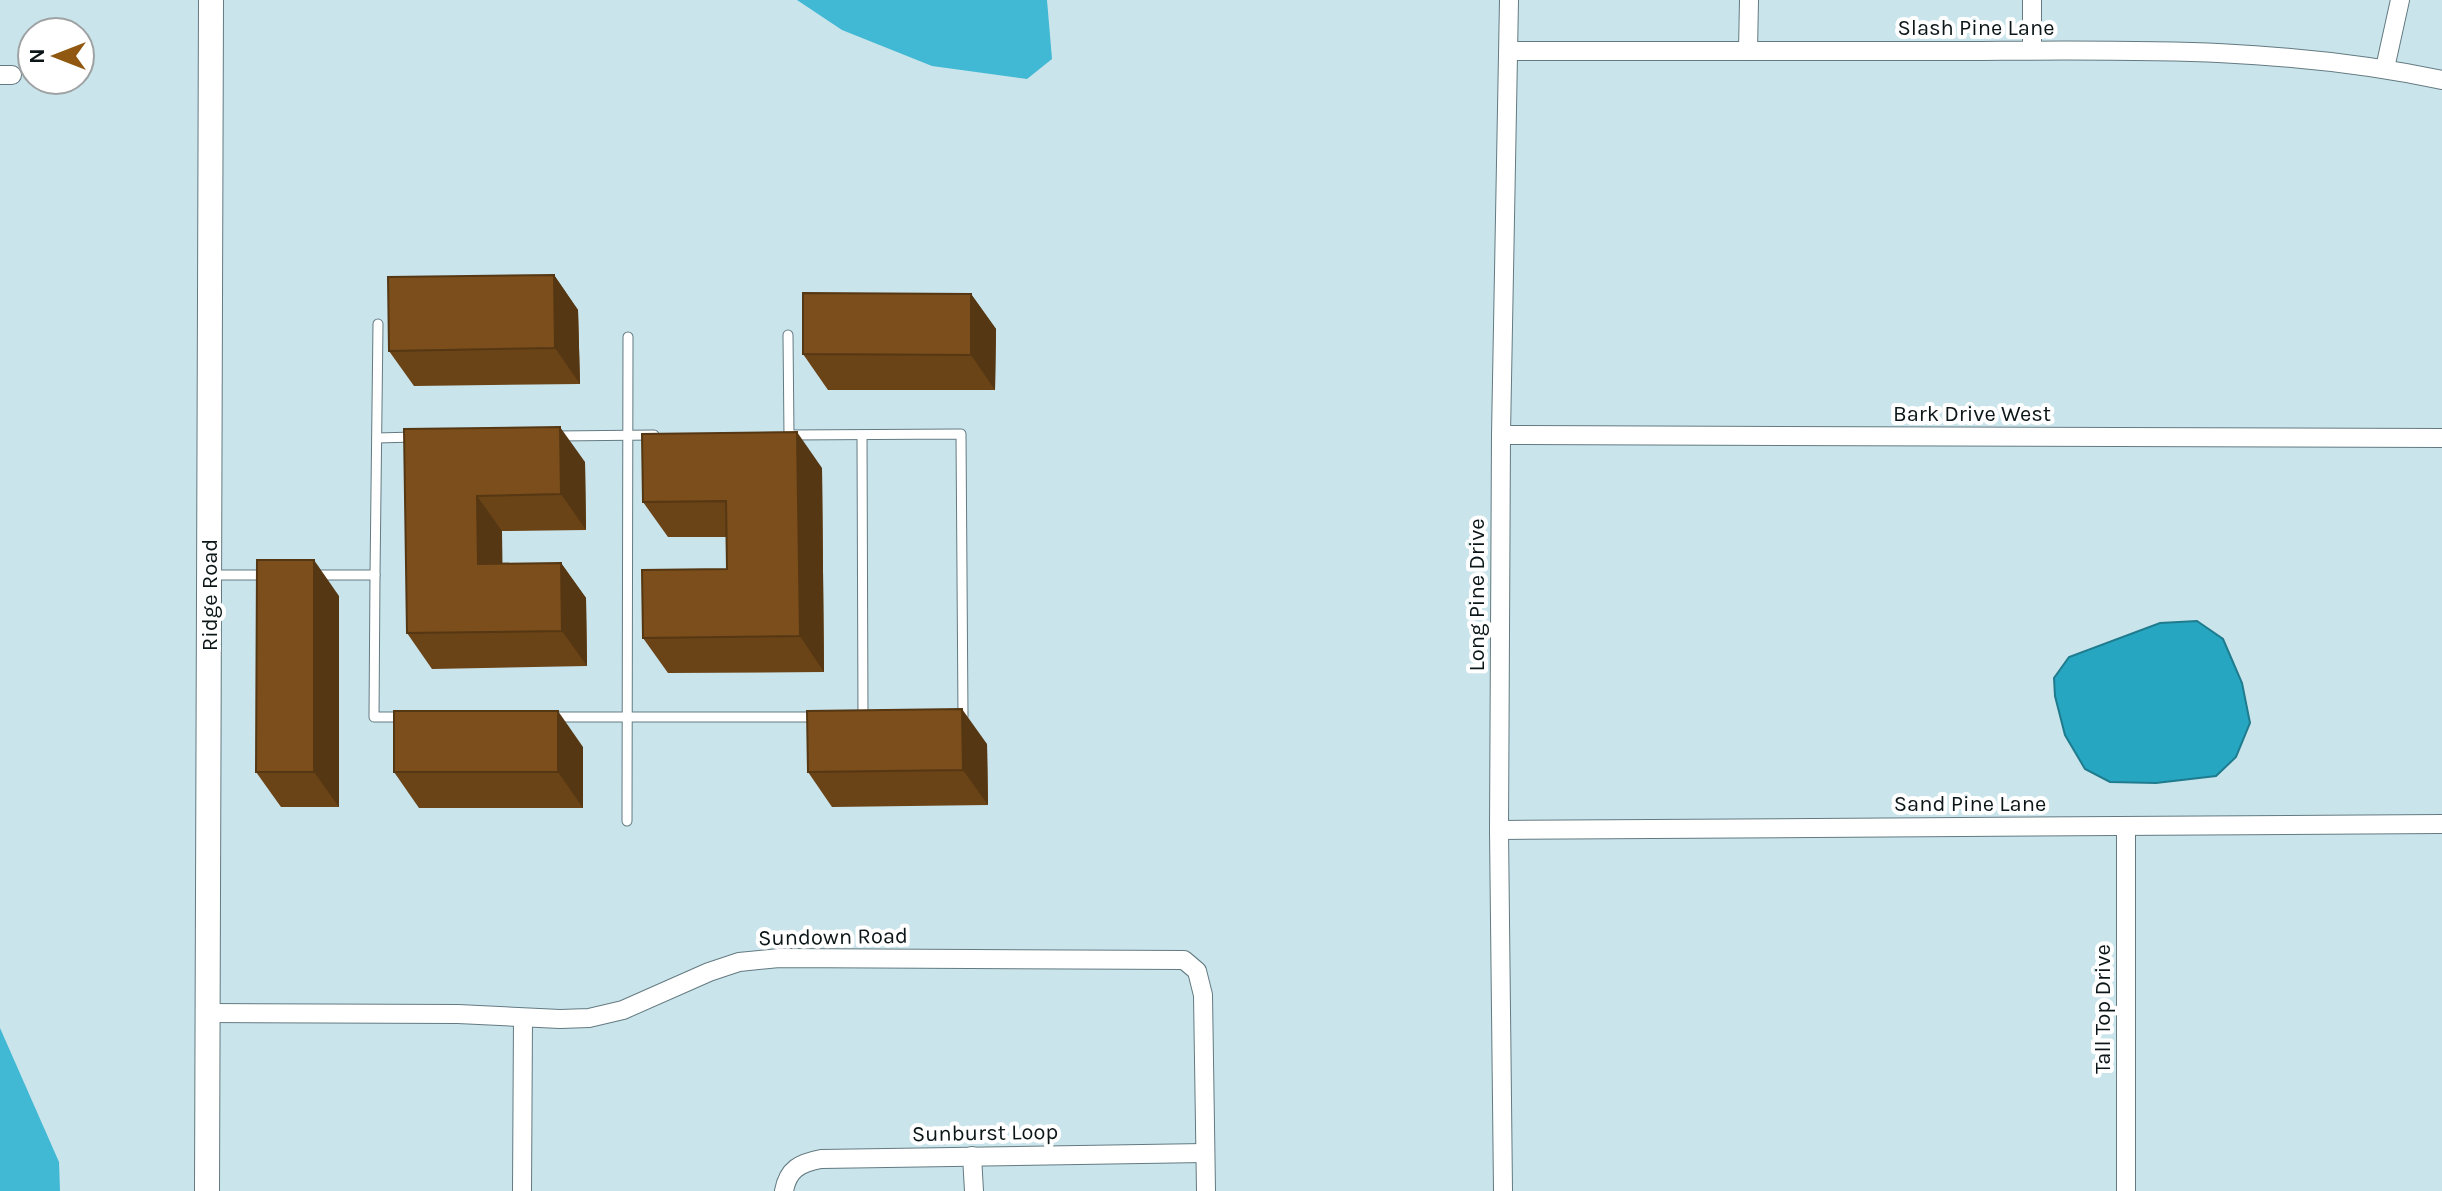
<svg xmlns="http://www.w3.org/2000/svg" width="2442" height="1191" font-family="Karla,sans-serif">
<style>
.forest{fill:#41b8d4}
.water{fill:#27a6c1;stroke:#1f7b8e;stroke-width:2}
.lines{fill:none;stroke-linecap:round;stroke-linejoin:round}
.lane-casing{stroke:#637a81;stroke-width:11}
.street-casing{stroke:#637a81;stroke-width:20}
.secondary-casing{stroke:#637a81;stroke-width:26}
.lane{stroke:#fff;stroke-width:9}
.street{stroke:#fff;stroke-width:18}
.secondary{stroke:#fff;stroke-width:24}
.wall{fill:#6a4317}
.shaded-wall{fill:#563713}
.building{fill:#7b4e1b;stroke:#563713;stroke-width:2}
.labels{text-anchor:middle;stroke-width:8;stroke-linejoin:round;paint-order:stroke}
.street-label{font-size:22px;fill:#0c1618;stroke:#fff}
</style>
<rect width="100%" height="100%" fill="#cae4eb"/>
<g class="forest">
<polygon points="797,0 1047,0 1052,59 1027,79 932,66 842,30"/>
<polygon points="0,1028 59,1162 60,1191 0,1191"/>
</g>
<polygon class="water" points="2197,621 2223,639 2242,683 2250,723 2236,757 2216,776 2156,783 2110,782 2085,769 2065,735 2055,696 2054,678 2069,657 2160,623"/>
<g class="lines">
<defs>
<g id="lane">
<polyline points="788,335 789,435"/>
<polyline points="789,435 961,434 963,716 959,716"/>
<polyline points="862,435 863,717"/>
<polyline points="557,436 654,435"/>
<polyline points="377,438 414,437"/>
<polyline points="209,575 266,575"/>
<polyline points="313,575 375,575 378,324"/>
<polyline points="375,575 374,717 404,717"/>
<polyline points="551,717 816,717"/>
<polyline points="627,821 628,337"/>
</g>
<g id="street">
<polyline points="2032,50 2032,0"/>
<path d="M1509,51c156,0 312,0 467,0 159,-1 310,-4 466,29"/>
<polyline points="1748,51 1749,0"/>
<polyline points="2385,68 2400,0"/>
<polyline points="0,75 12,75"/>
<polyline points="1501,435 2442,438"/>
<polyline points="2126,826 2126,1191"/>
<polyline points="1499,830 2442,824"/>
<polyline points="208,1013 458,1014 560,1019 589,1018 623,1010 709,972 739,962 779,958 1184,960 1197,971 1203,995 1206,1191"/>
<polyline points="972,1156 974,1191"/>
<polyline points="522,1191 523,1018"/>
<path d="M784,1191c4,-22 16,-28 37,-32l384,-6"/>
<polyline points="1503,1191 1499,830 1501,435 1509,0"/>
</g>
<polyline id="secondary" points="207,1191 211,0"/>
</defs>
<use href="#lane" class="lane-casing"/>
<use href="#street" class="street-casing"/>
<use href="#secondary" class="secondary-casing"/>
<use href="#lane" class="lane"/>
<use href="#street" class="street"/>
<use href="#secondary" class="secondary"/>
</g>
<g class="wall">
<polygon points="554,275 578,310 580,384 414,386 389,351"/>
<polygon points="971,294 996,329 995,390 828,390 803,354"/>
<polygon points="404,429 585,462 586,530 502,531 502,564 561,563 586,598 587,666 432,669 407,633"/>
<polygon points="822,468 824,672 668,673 643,638 727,569 726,537 668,537 643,502"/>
<polygon points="339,596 339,807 281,807 256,772"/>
<polygon points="987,744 988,805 832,807 808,772"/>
<polygon points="583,747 583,808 419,808 394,772"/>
</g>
<g class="shaded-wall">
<polygon points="554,275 578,310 580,384 555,348"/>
<polygon points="971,294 996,329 995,390 971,355"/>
<polygon points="560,427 585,462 586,530 561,494"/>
<polygon points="797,432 822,468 824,672 800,636"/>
<polygon points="477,496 502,531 503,600 478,564"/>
<polygon points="314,560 339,596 339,807 314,772"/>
<polygon points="561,563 586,598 587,666 562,631"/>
<polygon points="962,709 987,744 988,805 963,770"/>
<polygon points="558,711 583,747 583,808 558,772"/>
</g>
<g class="building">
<polygon points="554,275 555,348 389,351 388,277"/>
<polygon points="803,293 971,294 971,355 803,354"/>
<polygon points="560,427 561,494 477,496 478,564 561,563 562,631 407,633 404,429"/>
<polygon points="797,432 800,636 643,638 642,570 727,569 726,501 643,502 642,434"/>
<polygon points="257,560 314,560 314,772 256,772"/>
<polygon points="962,709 963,770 808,772 807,711"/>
<rect x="394" y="711" width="164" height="61"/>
</g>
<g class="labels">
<g class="street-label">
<text x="1976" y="35">Slash Pine Lane</text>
<text x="1972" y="421">Bark Drive West</text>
<text transform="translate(209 595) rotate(-90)" y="8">Ridge Road</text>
<text transform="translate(1476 595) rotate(-90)" y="8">Long Pine Drive</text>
<text x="1970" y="811">Sand Pine Lane</text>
<text transform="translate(833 936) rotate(-1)" y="8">Sundown Road</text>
<text transform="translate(2102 1009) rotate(-90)" y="8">Tall Top Drive</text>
<text transform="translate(985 1132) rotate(-1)" y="8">Sunburst Loop</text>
</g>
</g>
<g transform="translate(56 56) rotate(270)"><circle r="38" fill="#ffffff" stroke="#9ea2a3" stroke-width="2"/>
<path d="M0-6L14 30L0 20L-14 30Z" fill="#905811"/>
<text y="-12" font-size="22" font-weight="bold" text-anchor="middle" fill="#0c1618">N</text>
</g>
</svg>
